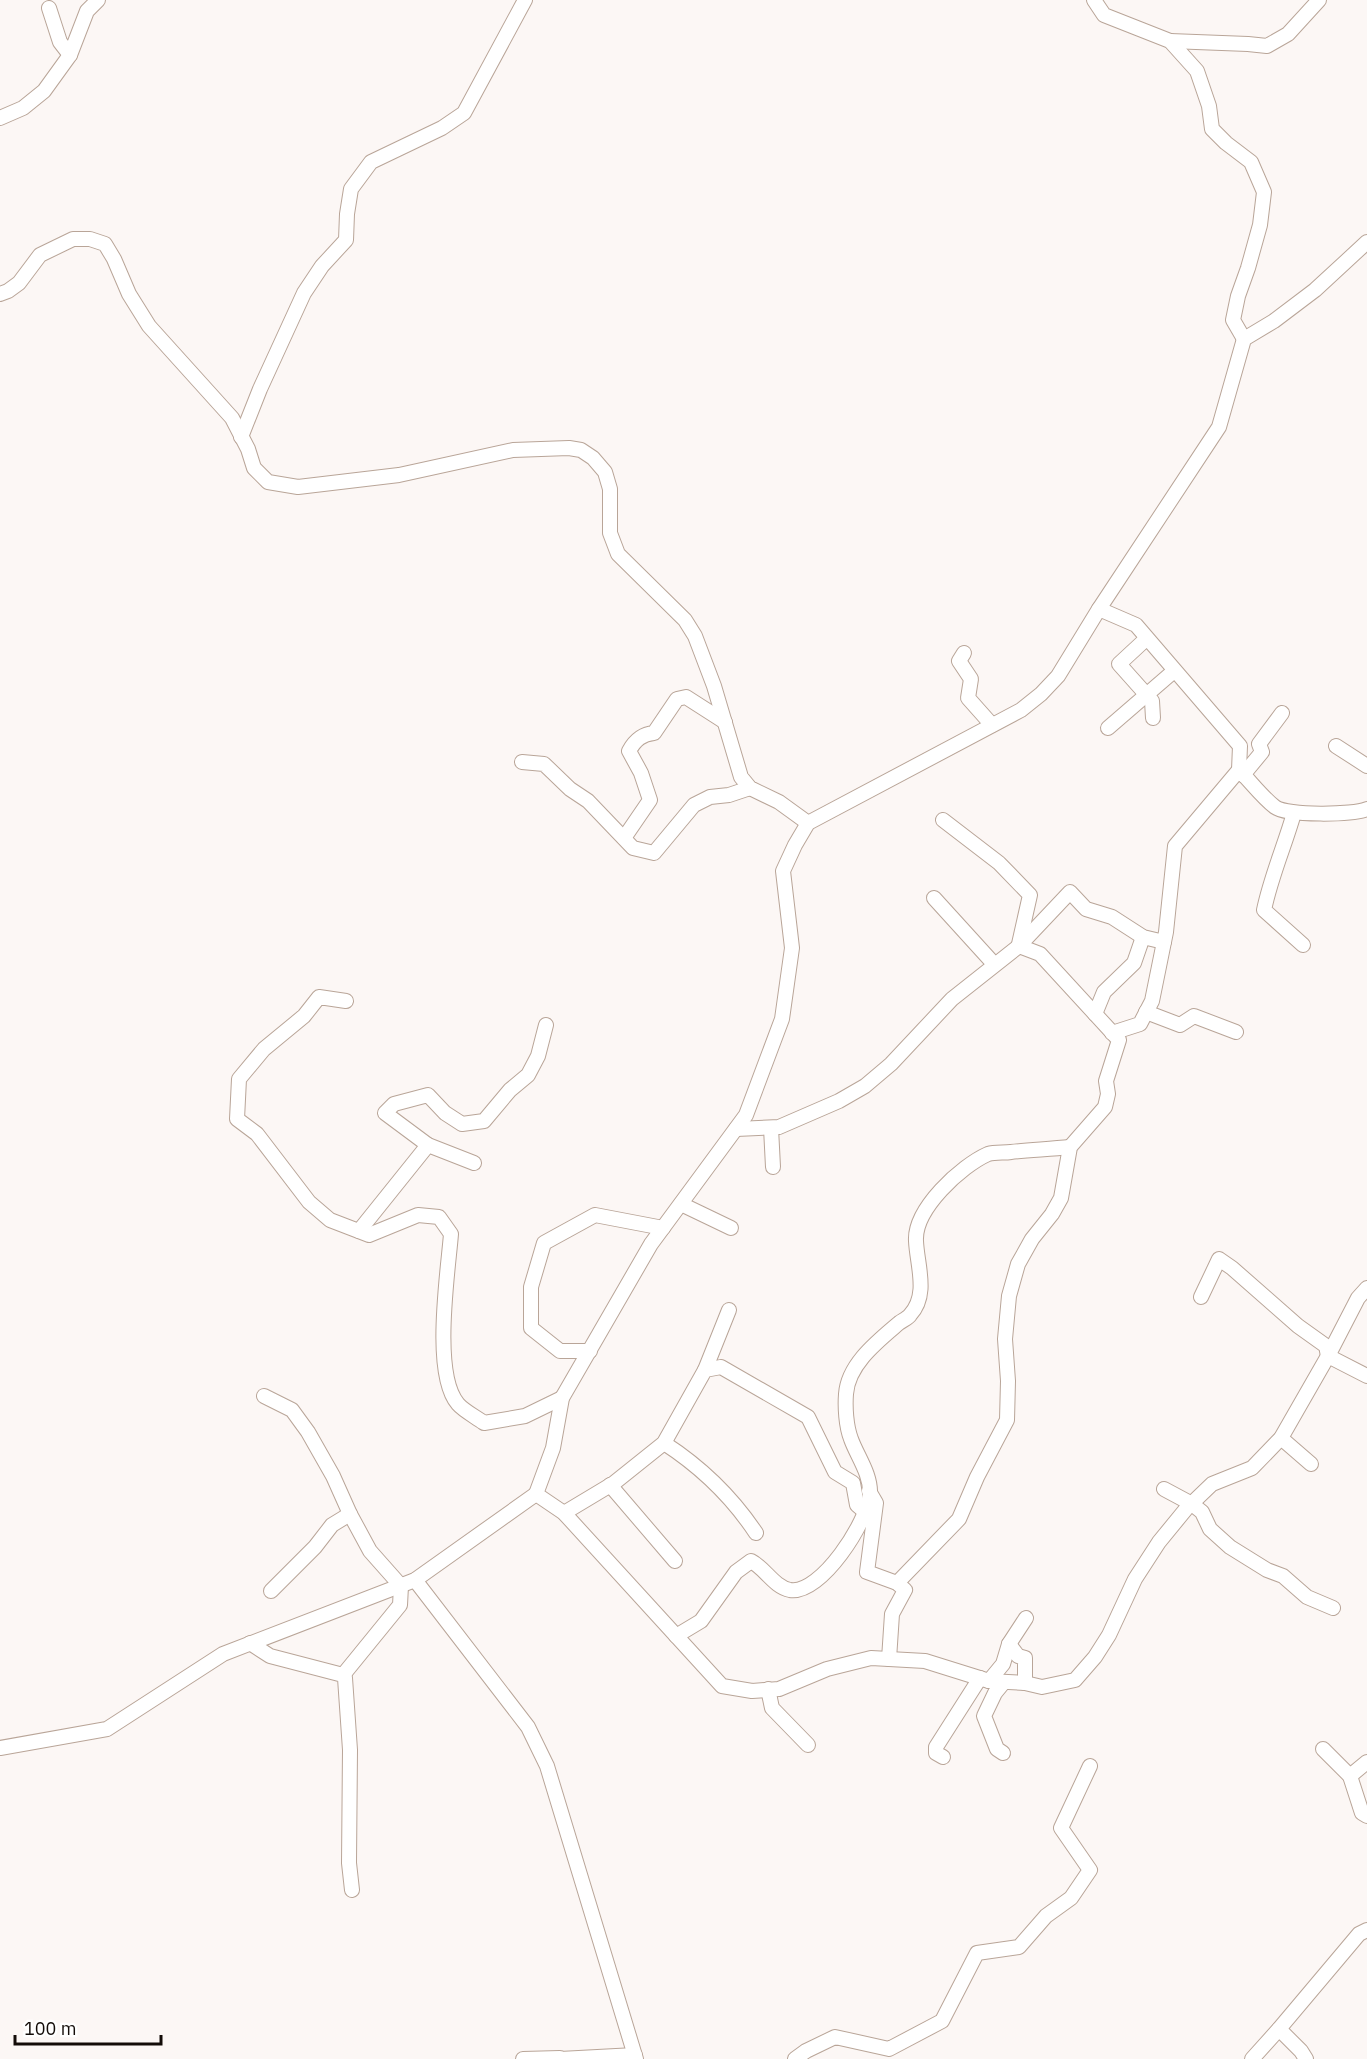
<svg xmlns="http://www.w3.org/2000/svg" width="1367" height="2059" font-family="'IBM Plex Sans',sans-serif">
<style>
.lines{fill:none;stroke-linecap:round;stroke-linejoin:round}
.minor-casing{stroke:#b9a598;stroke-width:16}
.minor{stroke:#fff;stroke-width:14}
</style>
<rect width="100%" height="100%" fill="#fcf7f5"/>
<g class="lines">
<defs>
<g id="minor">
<polyline points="1094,0 1104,15 1170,41 1197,71 1209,106 1212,129 1226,143 1251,162 1264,192 1260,225 1248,268 1238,296 1233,320 1244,339"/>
<polyline points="49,8 60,42 70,55"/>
<polyline points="1170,41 1248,44 1267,46 1288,34 1319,0"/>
<polyline points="0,118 23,108 44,91 70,55 87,11 98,0"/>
<polyline points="0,294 8,291 19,283 40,255 73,239 90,239 105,244 114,259 129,294 149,326 232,418 248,449 254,468 268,482 298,487 399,475 513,450 569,448 581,450 593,458 605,472 610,489 610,533 618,554 685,620 695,636 714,686 741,777 750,788 779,802 808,823"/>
<polyline points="241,437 260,389 304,293 322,266 346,240 347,214 351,189 371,162 442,128 464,113 525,0"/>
<polyline points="1099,609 1219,427 1244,339 1274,321 1315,290 1367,242"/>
<polyline points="1146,639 1119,664 1152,701 1153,718"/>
<polyline points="964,653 959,661 971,679 968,698 992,725"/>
<polyline points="1108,728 1174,671"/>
<polyline points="1336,746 1367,766"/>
<polyline points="522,762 544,764 570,789 588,801 633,848 654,853 694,805 710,797 729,795 750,788"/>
<polyline points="1243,775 1262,752 1259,744 1282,713"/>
<path d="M1367,809c-13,6 -80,7 -92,-2 -13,-10 -24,-25 -36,-37l1,-24 -104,-121 -37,-16 -41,67 -17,18 -20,16 -213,113 -13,22 -12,26 9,77 -10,71 -36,96 -95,129 -89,154 -9,50 -17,46 28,19 158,173 30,5 27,-2 48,-20 44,-11 54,3 64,20 36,2 17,4 33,-7 20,-23 14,-22 26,-56 24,-37 27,-33 26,-25 40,-16 29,-30 47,-82 30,-58 9,-10"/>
<path d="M1294,813c-9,32 -23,63 -30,97l39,35"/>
<polyline points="943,820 999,863 1030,895 1019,944"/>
<path d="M624,838l26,-38 -9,-27 -12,-22c6,-11 13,-17 25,-18l23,-34 9,-2 39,25"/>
<polyline points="934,898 994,964"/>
<polyline points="1019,946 1070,892 1086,909 1112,917 1143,937 1164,942"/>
<path d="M346,1001l-27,-4 -15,19 -40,33 -25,30 -2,40 20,15 52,68 21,18 39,15 49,-20 21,2 12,17c-3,38 -19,140 7,170 6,7 18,13 26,19l41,-7 37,-18"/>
<polyline points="1146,1012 1180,1025 1194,1016 1236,1032"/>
<polyline points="1095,1014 1104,992 1134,963 1143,937"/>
<polyline points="1112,1033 1140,1024 1152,1001 1166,932 1175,846 1239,770"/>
<polyline points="771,1128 773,1167"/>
<polyline points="736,1129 779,1127 839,1101 865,1086 891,1064 952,999 1019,946 1040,954 1119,1040 1106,1081 1108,1094 1105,1107 1070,1147 1061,1198 1052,1214 1032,1239 1018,1264 1009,1296 1005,1339 1008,1381 1007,1420 977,1477 959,1519 897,1583"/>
<polyline points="428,1145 385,1113 394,1104 428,1095 445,1113 462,1124 484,1121 510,1090 528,1075 538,1056 546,1025"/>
<polyline points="681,1204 731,1228"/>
<polyline points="359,1231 428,1145 474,1163"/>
<polyline points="1201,1297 1219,1259 1232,1268 1298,1326 1326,1346 1328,1356 1367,1376"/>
<polyline points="590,1351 560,1351 531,1328 531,1287 544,1243 595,1215 663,1228"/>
<polyline points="705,1370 729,1310"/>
<polyline points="264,1396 292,1410 308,1432 333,1476 350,1514 370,1551 401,1586 400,1605 343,1675"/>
<polyline points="1281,1438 1311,1464"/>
<path d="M664,1443c37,24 68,54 92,90"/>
<polyline points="610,1485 675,1561"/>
<polyline points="1164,1489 1192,1504 1202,1512 1210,1529 1230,1547 1267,1570 1283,1576 1307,1597 1333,1608"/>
<polyline points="869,1491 876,1503 867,1572 897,1583 905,1590 892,1614 889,1659"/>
<polyline points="564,1513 614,1483 664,1443 705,1370 721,1367 808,1417 835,1472 853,1483 857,1505 864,1511"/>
<polyline points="415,1580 528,1727 547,1766 636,2059"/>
<polyline points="271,1591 315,1547 332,1525 350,1514"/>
<path d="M676,1636l25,-15 35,-49 15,-11c14,7 23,26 39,29 31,5 78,-69 80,-96 1,-20 -13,-38 -19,-55 -5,-13 -6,-32 -5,-45 2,-30 32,-53 53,-71 4,-3 9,-5 11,-8 19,-20 7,-50 6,-74 -2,-32 45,-75 72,-87 7,-2 16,-1 23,-2 20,-2 39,-3 59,-5"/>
<polyline points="250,1643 270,1656 343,1675 345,1678 350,1750 349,1863 352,1890"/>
<polyline points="1009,1644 1018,1656 1025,1658 1025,1683"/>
<polyline points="989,1681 1003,1664 1009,1644 1026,1618"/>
<polyline points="768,1689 772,1708 808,1745"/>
<polyline points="0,1748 107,1729 223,1654 415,1580 536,1494"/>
<polyline points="1323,1749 1350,1776 1362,1813 1367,1816"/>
<polyline points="1003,1753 997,1749 984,1716 995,1693 1004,1682"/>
<polyline points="943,1757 936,1753 936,1747 980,1678"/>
<polyline points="1350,1776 1367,1762"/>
<polyline points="1279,2029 1359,1934 1367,1930"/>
<polyline points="523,2059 560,2058"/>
<polyline points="560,2059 635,2055"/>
<polyline points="795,2059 806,2051 835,2037 889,2049 942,2021 977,1953 1019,1947 1046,1916 1071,1898 1090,1870 1061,1828 1090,1766"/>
<polyline points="1252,2059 1279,2029 1301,2051 1306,2059"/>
</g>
</defs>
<use href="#minor" class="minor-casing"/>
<use href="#minor" class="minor"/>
</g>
<path d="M15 2035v9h146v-9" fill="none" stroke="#130c08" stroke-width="3"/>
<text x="24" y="2035" font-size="18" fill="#130c08" stroke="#ffffff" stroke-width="4.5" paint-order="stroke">100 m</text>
</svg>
